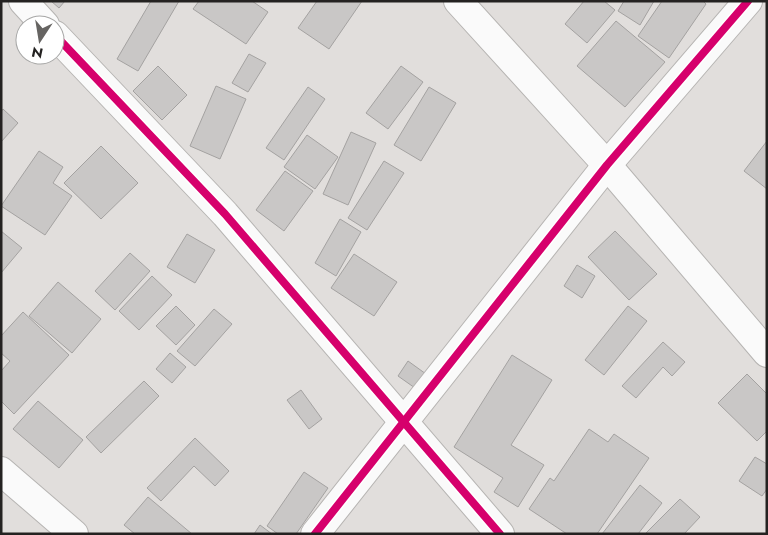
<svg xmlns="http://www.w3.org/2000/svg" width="768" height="535" font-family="Jost,sans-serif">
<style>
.building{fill:#c9c7c6;stroke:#a4a2a1}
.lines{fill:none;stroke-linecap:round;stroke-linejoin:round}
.minor-casing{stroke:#b6b4b2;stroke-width:30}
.minor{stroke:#fafafa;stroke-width:28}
.cycleway-casing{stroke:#fff;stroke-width:11}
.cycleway{stroke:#d6006c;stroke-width:8}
</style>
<rect width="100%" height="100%" fill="#e1dedc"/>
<g class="building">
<polygon points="51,1 65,1 59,8"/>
<polygon points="151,1 179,1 138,71 117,59"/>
<polygon points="199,1 252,1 268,12 246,44 193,9"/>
<polygon points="317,1 362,1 329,49 298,28"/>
<polygon points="584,1 604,1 615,10 587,43 565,24"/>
<polygon points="624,1 654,1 640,25 618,11"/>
<polygon points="662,1 703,1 706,4 669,58 638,36"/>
<polygon points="616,21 665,62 625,107 577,66"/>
<polygon points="249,54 266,63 248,92 232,83"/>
<polygon points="158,66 187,95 162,120 133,91"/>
<polygon points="401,66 423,82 388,129 366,113"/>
<polygon points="216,86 246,99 220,159 190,146"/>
<polygon points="308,87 325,99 284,160 266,148"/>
<polygon points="429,87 456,103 421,161 394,145"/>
<polygon points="3,109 18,123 1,142 1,112"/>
<polygon points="351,132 376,143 348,205 323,194"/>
<polygon points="307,135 338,157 315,189 284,167"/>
<polygon points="767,141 767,189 744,171"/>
<polygon points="101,146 138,183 101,219 64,183"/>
<polygon points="39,151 63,167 53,183 72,196 45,235 1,206"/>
<polygon points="384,161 404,173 367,230 348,218"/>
<polygon points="285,171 313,191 284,231 256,210"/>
<polygon points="340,219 361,232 336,276 315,263"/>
<polygon points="1,231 22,248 1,273"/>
<polygon points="615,231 657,274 629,300 588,257"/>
<polygon points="187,234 215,250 195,283 167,267"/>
<polygon points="130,253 150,271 115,310 95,291"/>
<polygon points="354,254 397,282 374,316 331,288"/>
<polygon points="577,265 595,276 582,298 564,286"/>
<polygon points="152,276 172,295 139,330 119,311"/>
<polygon points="58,282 101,319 72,353 29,316"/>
<polygon points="176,306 195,325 176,345 156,326"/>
<polygon points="628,306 647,321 604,375 585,360"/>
<polygon points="214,309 232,324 195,366 177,351"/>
<polygon points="23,312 69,355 14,414 1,401 1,371 10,361 1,353 1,336"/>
<polygon points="663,342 685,362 672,376 663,367 636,398 622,386"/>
<polygon points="170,353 186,367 172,383 156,369"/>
<polygon points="512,355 552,380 511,445 544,465 518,507 494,492 503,478 454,447"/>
<polygon points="408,361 426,374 415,388 398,376"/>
<polygon points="747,374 767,394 767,431 757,441 718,403"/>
<polygon points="144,381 159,396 101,453 86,437"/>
<polygon points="301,390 322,419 309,429 287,400"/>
<polygon points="38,401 83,440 59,468 13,429"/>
<polygon points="589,429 608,442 614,434 649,458 597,534 567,534 529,509 550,478 554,481"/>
<polygon points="195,438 229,471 215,486 194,466 161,501 147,488"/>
<polygon points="755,457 767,464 767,489 762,496 739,481"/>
<polygon points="304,472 328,488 296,534 278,534 267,526"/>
<polygon points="640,485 662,503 638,534 602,534"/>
<polygon points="148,497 192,534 135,534 124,525"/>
<polygon points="680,499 700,517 684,534 645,534"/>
<polygon points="260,525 272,534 254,534"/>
</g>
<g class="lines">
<defs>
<g id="minor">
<polyline points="23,1 45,25"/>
<polyline points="458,1 607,165 767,353"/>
<polyline points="55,35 225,214 500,534"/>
<polyline points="1,471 74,534"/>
<polyline points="315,534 607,165 748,1"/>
</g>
</defs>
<use href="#minor" class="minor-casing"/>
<use href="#minor" class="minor"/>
<defs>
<g id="cycleway">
<polyline points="55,35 225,214 500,534"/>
<polyline points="315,534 607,165 748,1"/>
</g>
</defs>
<use href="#cycleway" class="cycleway-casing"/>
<use href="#cycleway" class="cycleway"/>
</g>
<rect width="768" height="535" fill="none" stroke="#242221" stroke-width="5"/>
<g transform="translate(40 40) rotate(192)"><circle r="24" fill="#ffffff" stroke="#a7a7a6"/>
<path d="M0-4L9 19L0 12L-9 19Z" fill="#666462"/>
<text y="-8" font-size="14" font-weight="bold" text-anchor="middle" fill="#242221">N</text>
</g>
</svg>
